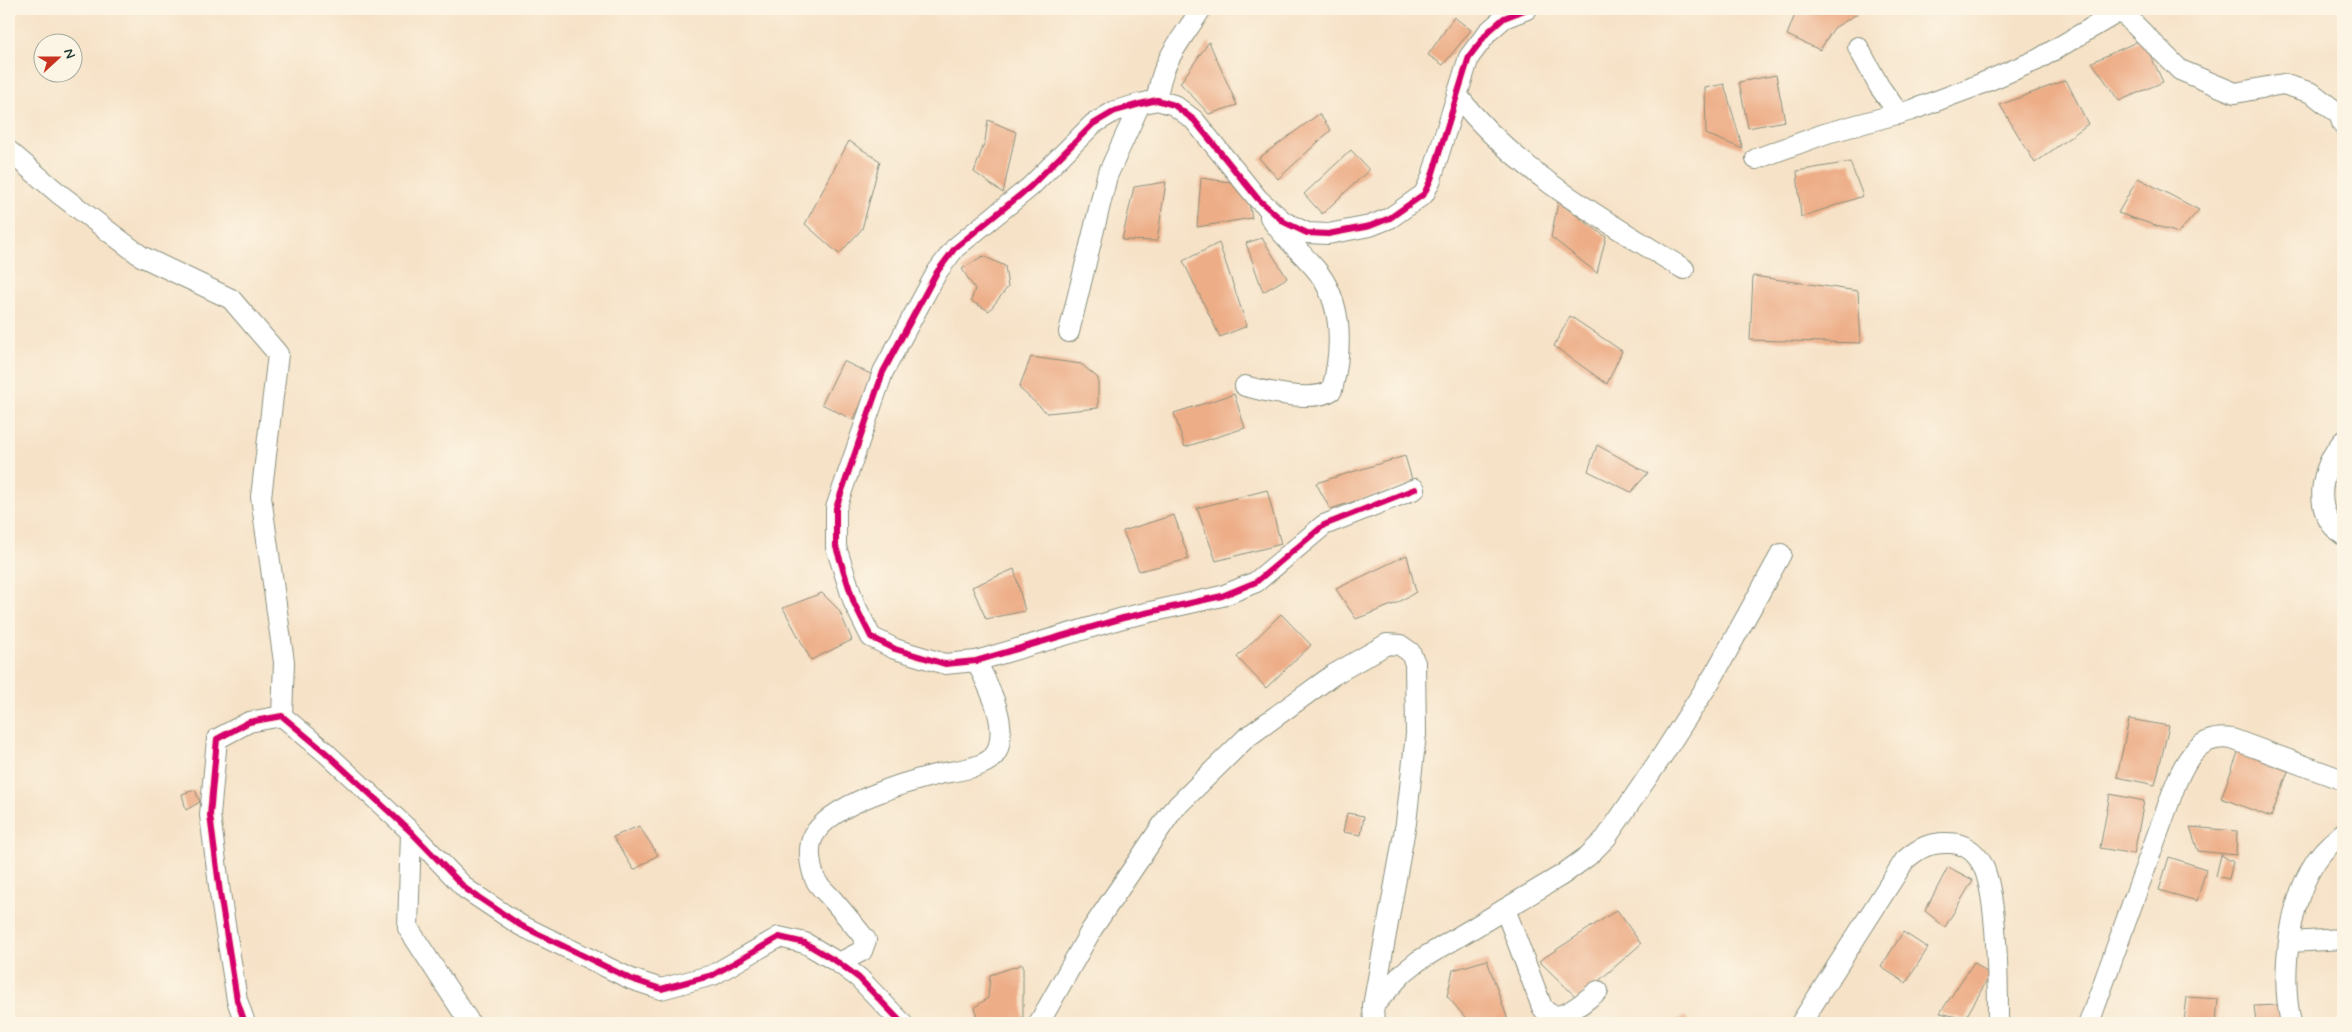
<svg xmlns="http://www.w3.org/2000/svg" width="2352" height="1032" font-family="Mynerve,sans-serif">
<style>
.building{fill:#edad87}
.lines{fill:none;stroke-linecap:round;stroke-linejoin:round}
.minor-casing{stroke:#8a907e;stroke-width:22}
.minor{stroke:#fff;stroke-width:20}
.cycleway-casing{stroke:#fcf5e5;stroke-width:9}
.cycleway{stroke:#d6006c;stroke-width:6}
</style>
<rect width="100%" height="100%" fill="#fcf5e5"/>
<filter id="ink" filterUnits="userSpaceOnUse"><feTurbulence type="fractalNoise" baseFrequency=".02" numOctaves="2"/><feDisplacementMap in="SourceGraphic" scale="10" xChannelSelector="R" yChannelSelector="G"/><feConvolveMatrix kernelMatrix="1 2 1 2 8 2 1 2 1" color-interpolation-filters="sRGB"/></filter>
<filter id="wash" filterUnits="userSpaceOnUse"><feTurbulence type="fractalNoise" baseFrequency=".0096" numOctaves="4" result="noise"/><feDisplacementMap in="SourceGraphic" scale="20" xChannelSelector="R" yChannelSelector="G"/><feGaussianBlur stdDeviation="1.12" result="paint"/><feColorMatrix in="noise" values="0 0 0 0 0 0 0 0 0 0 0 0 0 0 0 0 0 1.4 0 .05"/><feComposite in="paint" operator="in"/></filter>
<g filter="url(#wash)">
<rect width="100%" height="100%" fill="#f6e2c7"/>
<g id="blocks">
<g class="building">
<polygon points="1797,9 1857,9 1857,14 1834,28 1820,50 1787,35"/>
<polygon points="1454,17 1471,30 1443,65 1428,55"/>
<polygon points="2143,39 2163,82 2119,101 2092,62"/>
<polygon points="1209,42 1237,105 1209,114 1180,83"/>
<polygon points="1776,75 1785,121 1748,128 1739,82"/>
<polygon points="2066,80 2088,124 2035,163 2000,105"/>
<polygon points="1724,84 1743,149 1706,134 1705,88"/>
<polygon points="1319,114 1331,130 1278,179 1259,158"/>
<polygon points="988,120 1016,132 1003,193 974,172 985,141"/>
<polygon points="849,141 880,161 862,229 839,254 805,224"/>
<polygon points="1351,150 1369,170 1322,214 1304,194"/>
<polygon points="1850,162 1863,196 1801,217 1797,171"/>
<polygon points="1201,178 1245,184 1252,218 1197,227"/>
<polygon points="2138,178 2199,210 2178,233 2118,213"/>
<polygon points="1166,182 1157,241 1122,240 1134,187"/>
<polygon points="1558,202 1606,237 1597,273 1551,237"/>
<polygon points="1262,238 1287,278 1263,292 1246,243"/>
<polygon points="1219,243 1247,326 1220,337 1183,261"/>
<polygon points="983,256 1005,266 1008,287 989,311 971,301 975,289 962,269"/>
<polygon points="1753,276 1858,291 1861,343 1750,340"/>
<polygon points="1570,316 1622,351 1607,384 1554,346"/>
<polygon points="1031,357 1081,364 1098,378 1098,408 1047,413 1019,388"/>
<polygon points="843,361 875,376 853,420 822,404"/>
<polygon points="1234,394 1245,428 1185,447 1174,413"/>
<polygon points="1597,445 1648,473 1631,492 1588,471"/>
<polygon points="1405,456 1413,483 1330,509 1316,483"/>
<polygon points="1267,490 1281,544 1216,561 1197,508"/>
<polygon points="1174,515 1189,559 1139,571 1123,531"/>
<polygon points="1407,555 1416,592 1397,603 1356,619 1336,589"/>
<polygon points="1014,569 1025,611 986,619 972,587"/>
<polygon points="822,593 839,610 852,640 811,660 783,608"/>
<polygon points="1281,614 1311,645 1266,688 1237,657"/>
<polygon points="2129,719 2169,726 2155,785 2117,777"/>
<polygon points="2239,750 2289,769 2271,817 2221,798"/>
<polygon points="195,790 200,802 186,810 182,794"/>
<polygon points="2110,794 2144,801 2134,854 2100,848"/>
<polygon points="1347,813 1364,816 1361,835 1343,832"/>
<polygon points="639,826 658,855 634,870 613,837"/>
<polygon points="2190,827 2237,831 2236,855 2198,851"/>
<polygon points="2221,855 2233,862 2229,879 2216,876"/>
<polygon points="2169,857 2206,869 2197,901 2159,890"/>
<polygon points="1948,867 1973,880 1945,927 1925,911"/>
<polygon points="1617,910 1641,944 1578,999 1539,961"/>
<polygon points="1903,932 1928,948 1906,983 1881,967"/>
<polygon points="1487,960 1509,1023 1470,1023 1447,996 1453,970"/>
<polygon points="1974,962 1990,975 1965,1019 1940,1013"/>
<polygon points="1023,964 1023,1023 978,1023 975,1007 988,998 990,975"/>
<polygon points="2187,997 2218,999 2216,1023 2184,1022"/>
<polygon points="2280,1005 2281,1023 2256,1023 2254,1006"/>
<polygon points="1685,1016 1689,1023 1673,1023"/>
</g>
</g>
</g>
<g filter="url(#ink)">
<use href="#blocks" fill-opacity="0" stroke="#8a907e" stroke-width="1"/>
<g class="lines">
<defs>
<g id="minor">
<polyline points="2119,9 2180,70 2235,93 2283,84 2312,93 2339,114 2343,125"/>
<polyline points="1858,47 1879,86 1899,114"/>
<path d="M1457,95c58,76 147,125 227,174"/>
<path d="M1157,100c4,-40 24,-59 44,-91"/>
<polyline points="9,151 58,193 141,256 231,299 278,354 261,497 284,662 282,716"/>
<polyline points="1756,159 1827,133 1912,110 1971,88 2037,60 2120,11"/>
<polyline points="1069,332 1107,176 1140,104"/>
<path d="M1245,386c21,6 69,17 87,4 10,-40 12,-84 -14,-118 -16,-20 -35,-34 -48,-55"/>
<path d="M2343,441c-22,25 -33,72 0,94"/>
<polyline points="1415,489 1324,525 1256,582 1222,596 1123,618 976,661 945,664 895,649 871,637 854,603 836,547 836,508 883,372 937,272 955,248 1030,187 1093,124 1115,111 1140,104 1157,100 1174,105 1194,120 1258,199 1284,222 1307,233 1328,234 1370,226 1390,218 1424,194 1431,179 1469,57 1488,32 1504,18 1527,9"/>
<polyline points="411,832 408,928 470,1023"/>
<path d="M1505,909l37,98c16,22 40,-5 56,-16"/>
<polyline points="2290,942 2343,939"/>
<path d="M839,963l23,-12 4,-11c-11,-14 -22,-27 -34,-41 -5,-6 -14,-13 -17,-20 -5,-13 -8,-32 -1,-44 17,-31 92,-53 125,-61 16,-4 50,-5 58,-23 12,-28 -9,-66 -21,-90"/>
<polyline points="1373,1006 1403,973 1418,961 1562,875 1588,856 1606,838 1662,756 1714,675 1781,554"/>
<polyline points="245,1023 237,1000 220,893 210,815 217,739 249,722 282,716 325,752 411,832 466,889 520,925 631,979 661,989 713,975 779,937 805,943 839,963 859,978 902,1023"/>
<polyline points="1039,1023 1092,929 1172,811 1246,738 1333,675 1387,644 1400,645 1410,652 1415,663 1416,734 1406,823 1373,1006 1374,1023"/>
<path d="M1801,1023l104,-163c14,-12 25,-18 44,-17 14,0 26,8 33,21 16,30 16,123 16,159"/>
<path d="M2089,1023l87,-240c11,-26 24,-49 56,-44l111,41"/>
<path d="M2291,1023c-11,-49 -2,-128 30,-169 6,-8 15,-14 22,-21"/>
</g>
</defs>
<use href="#minor" class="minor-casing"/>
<use href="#minor" class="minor"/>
<defs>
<g id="cycleway">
<polyline points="1415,489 1324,525 1256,582 1222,596 1123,618 976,661 945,664 895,649 871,637 854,603 836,547 836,508 883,372 937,272 955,248 1030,187 1093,124 1115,111 1140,104 1157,100 1174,105 1194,120 1258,199 1284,222 1307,233 1328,234 1370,226 1390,218 1424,194 1431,179 1469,57 1488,32 1504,18 1527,9"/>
<polyline points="245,1023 237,1000 220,893 210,815 217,739 249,722 282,716 325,752 411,832 466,889 520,925 631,979 661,989 713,975 779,937 805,943 839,963 859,978 902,1023"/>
</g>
</defs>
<use href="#cycleway" class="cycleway-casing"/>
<use href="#cycleway" class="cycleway"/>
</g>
</g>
<rect width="2352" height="1032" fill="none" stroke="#fcf5e5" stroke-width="30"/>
<g transform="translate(58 58) rotate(69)"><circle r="24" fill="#fcf5e5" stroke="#a4ab9e"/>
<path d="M0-4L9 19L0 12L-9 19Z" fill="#c8321e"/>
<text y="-8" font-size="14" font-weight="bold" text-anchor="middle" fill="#1f3d34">N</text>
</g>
</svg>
